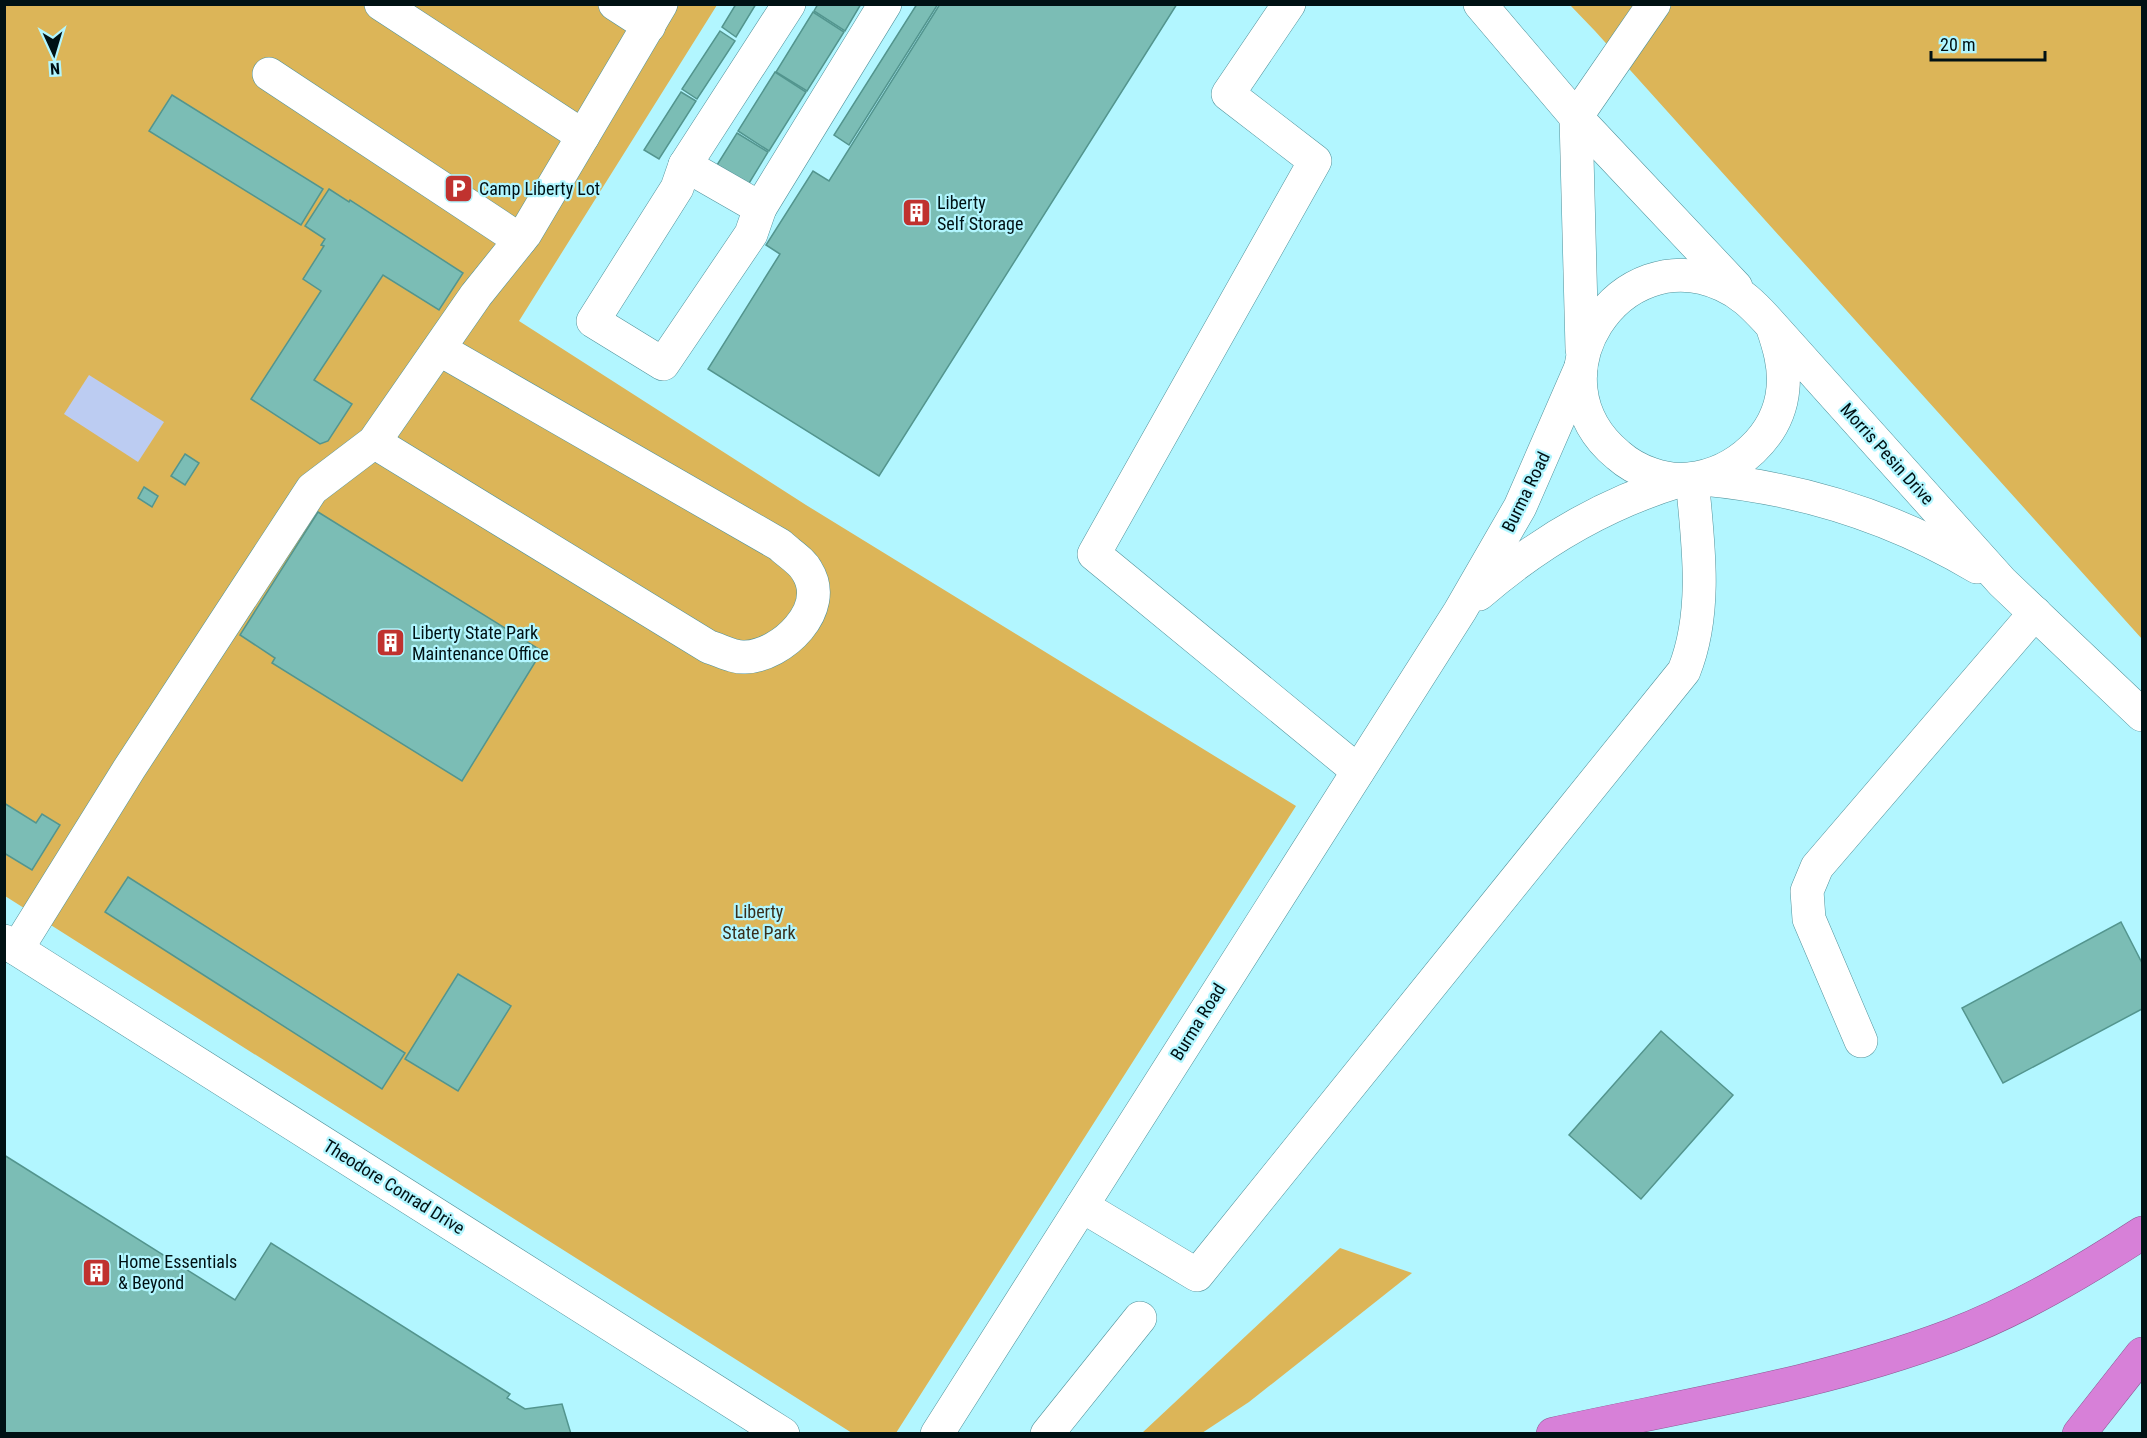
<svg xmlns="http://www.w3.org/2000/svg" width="2147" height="1438" font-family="'Roboto Condensed',sans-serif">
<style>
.green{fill:#dcb558}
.water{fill:#bcccf2}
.building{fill:#7bbdb5;stroke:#53958e;stroke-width:1.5}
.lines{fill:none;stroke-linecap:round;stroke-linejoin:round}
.minor-casing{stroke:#51929b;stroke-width:34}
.highway-casing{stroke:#8c5993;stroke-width:34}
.minor{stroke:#fff;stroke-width:33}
.highway{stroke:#d780d8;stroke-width:33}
.labels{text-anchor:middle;stroke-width:4.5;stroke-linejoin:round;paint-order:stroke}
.poi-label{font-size:18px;fill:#001114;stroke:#b2f6ff;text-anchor:start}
.street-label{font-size:18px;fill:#001114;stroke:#b2f6ff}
.park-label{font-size:18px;fill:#382f1c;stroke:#b2f6ff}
</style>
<rect width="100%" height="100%" fill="#b2f6ff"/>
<g class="green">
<polygon points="4,5 717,5 519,321 806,505 1296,806 896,1433 852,1433 5,896"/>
<polygon points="1570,5 2142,5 2142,639 1595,31"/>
<polygon points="1340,1248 1412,1273 1249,1402 1202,1433 1142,1433"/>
</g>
<polygon class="water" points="89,375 164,422 138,462 64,414"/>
<g class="building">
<polygon points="736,4 756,4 736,37 722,27"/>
<polygon points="818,4 861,4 845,31 814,11"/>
<polygon points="917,4 938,4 849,145 834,135"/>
<polygon points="940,4 1177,4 879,476 708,369 780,254 766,245 813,171 829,181"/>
<polygon points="813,12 844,32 807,91 776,72"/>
<polygon points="720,31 735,41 697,99 682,89"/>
<polygon points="775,72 806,92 769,151 738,131"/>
<polygon points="681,92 696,101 659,159 644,150"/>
<polygon points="172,95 323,189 301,225 149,131"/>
<polygon points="737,133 768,152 748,185 717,165"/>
<polygon points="329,189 349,202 350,200 463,273 439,310 383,275 314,380 352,404 328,441 320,444 251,399 321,291 303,279 324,246 321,245 325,239 305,226"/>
<polygon points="185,454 199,463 185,485 171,476"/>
<polygon points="144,487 158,496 152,507 138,498"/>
<polygon points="318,512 542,651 462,781 272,663 275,658 240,635"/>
<polygon points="4,803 36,823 42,814 60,825 32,870 4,853"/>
<polygon points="128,877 405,1053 382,1089 105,912"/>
<polygon points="2121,922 2142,963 2142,1009 2003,1083 1962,1008"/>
<polygon points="458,974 511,1006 458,1091 405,1059"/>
<polygon points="1661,1031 1733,1095 1641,1199 1569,1135"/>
<polygon points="4,1155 235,1300 271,1243 510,1394 507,1398 525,1409 562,1404 571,1434 4,1434"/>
</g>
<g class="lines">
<defs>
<g id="minor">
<polyline points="381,4 583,136"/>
<polyline points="615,4 649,26"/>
<polyline points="789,4 685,165 760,208 885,4"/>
<polyline points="1289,4 1228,94 1315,161 1094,554 1358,771"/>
<polyline points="1480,4 1576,117 1736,287"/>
<polyline points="269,74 520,240"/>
<polyline points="1576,117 1582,349"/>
<polyline points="1576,117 1654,4"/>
<polyline points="685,165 677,188 593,321 663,364 751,234 760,208"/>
<path d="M1772,326c7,20 13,40 11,62 -4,48 -47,86 -94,91 -24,3 -53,-8 -71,-24 -92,-76 1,-218 105,-170 18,8 30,20 43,34l236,263 140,133"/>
<path d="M374,442l335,205c11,3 25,11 36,10 37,-1 86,-48 62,-86 -5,-10 -19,-18 -27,-26l-341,-196"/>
<path d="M1703,479c97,9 190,38 274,88"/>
<path d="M1479,594c60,-52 124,-90 200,-113"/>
<polyline points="4,941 783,1434"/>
<polyline points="17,949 129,769 312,489 374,442 476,295 525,234 661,4"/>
<polyline points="1861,1041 1809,919 1807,891 1817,867 2035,613"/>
<path d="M1082,1206l115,69 487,-604c24,-60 14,-129 8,-192"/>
<polyline points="937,1434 1460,611 1520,507 1581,367"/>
<polyline points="1047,1434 1140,1318"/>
</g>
<g id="highway">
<path d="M1553,1434c132,-29 270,-50 397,-98 68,-26 132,-64 192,-103"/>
<polyline points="2079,1434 2142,1354"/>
</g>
</defs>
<use href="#minor" class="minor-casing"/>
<use href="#highway" class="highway-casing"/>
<use href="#minor" class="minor"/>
<use href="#highway" class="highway"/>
</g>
<defs>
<symbol id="parking-square" viewBox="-11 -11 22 22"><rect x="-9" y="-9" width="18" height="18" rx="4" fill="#c0322f" stroke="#b2f6ff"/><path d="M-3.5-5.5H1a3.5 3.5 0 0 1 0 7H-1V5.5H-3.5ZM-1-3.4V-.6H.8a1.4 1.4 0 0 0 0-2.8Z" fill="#fff"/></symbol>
<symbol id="building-square" viewBox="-11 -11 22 22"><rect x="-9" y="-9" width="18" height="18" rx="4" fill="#c0322f" stroke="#b2f6ff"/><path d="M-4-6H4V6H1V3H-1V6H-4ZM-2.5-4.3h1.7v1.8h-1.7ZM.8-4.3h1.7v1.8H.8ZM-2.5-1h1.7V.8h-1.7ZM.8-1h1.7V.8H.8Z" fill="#fff"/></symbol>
</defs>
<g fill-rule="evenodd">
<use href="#parking-square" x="442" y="172" width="33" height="33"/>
<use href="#building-square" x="900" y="196" width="33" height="33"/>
<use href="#building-square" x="374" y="626" width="33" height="33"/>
<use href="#building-square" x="80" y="1256" width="33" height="33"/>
</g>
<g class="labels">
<g class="poi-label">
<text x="479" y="195">Camp Liberty Lot</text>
<text x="937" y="209">Liberty<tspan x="937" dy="21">Self Storage</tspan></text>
<text x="412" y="639">Liberty State Park<tspan x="412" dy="21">Maintenance Office</tspan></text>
<text x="118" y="1268">Home Essentials<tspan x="118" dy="21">&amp; Beyond</tspan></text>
</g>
<g class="street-label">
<text transform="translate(1887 454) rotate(48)" y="6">Morris Pesin Drive</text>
<text transform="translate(1526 492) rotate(-64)" y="6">Burma Road</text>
<text transform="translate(1198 1022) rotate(-58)" y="6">Burma Road</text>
<text transform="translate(394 1187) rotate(32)" y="6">Theodore Conrad Drive</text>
</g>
<g class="park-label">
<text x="759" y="918">Liberty<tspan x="759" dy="21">State Park</tspan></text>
</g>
</g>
<rect width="2147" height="1438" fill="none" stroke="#001114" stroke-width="12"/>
<g transform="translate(54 54) rotate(176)" stroke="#b2f6ff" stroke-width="4.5" paint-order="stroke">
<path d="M0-4.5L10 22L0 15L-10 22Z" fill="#001114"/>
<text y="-9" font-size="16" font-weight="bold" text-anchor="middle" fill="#001114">N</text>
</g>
<path d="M1931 51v9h114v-9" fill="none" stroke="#001114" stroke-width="3"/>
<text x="1940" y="51" font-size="18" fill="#001114" stroke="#b2f6ff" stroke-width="4.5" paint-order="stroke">20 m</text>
</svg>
